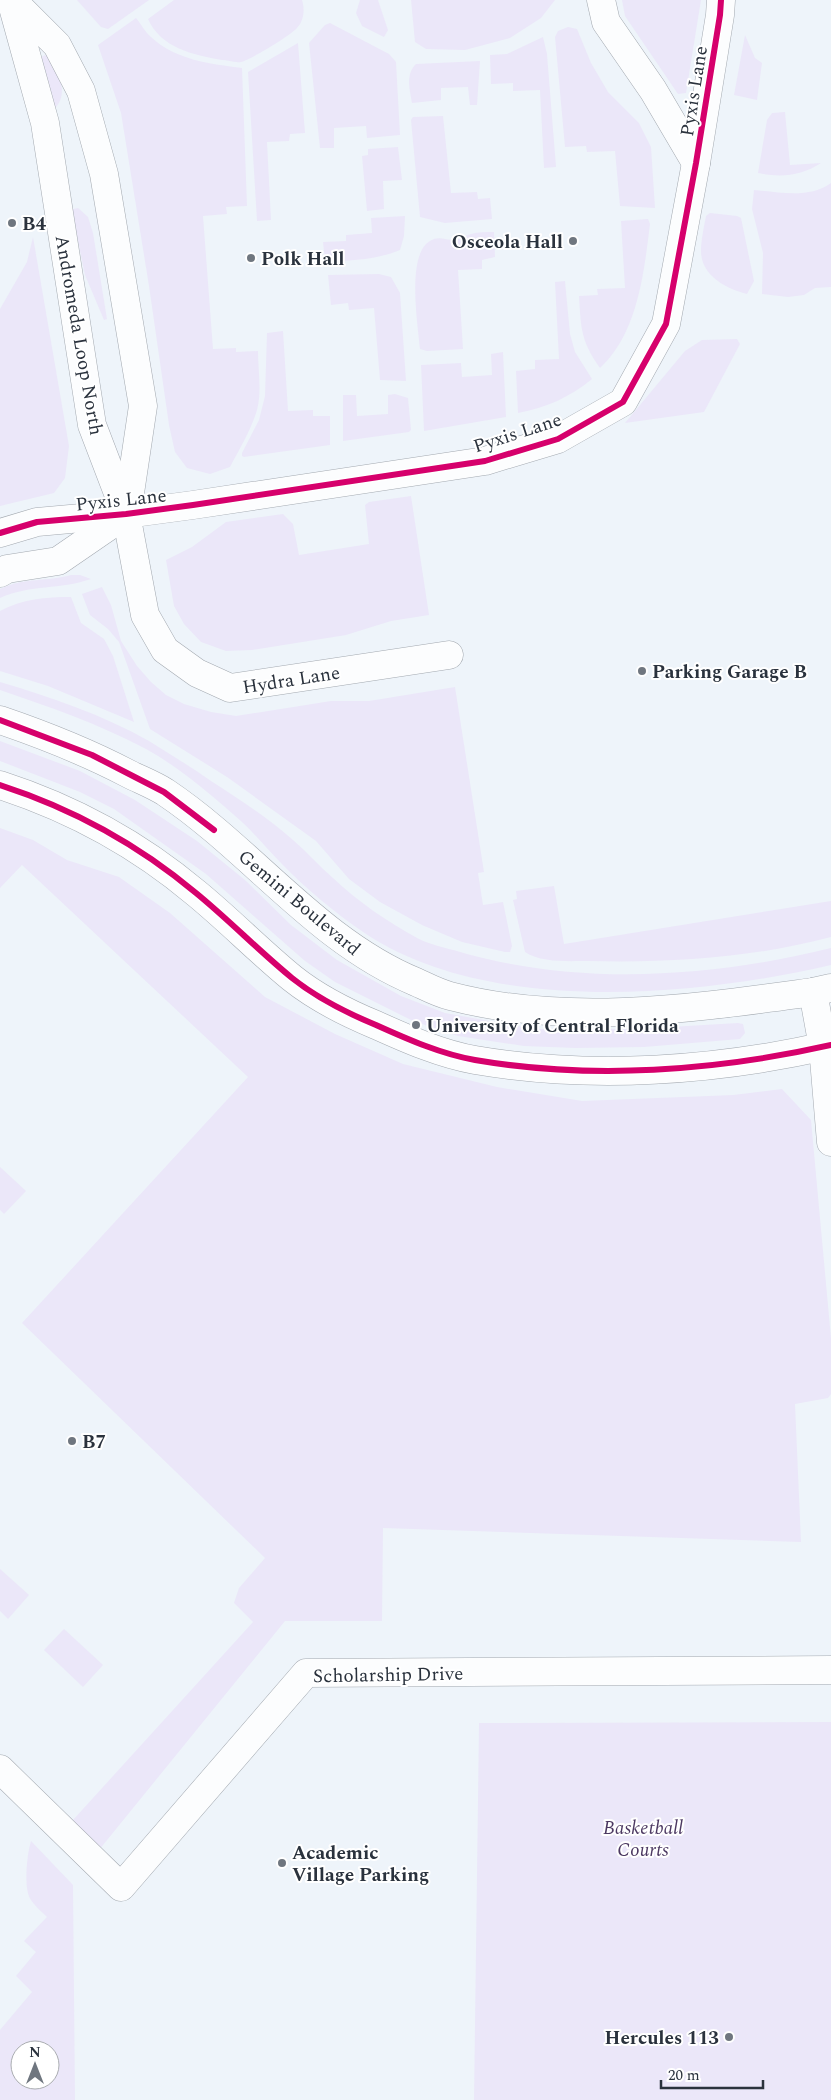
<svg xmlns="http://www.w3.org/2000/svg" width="831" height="2100" font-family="Spectral,serif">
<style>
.green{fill:#ebe7f9;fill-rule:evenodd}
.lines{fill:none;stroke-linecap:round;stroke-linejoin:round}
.minor-casing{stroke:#a3a9b0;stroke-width:29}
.minor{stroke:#fcfdfe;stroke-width:28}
.cycleway-casing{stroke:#fff;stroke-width:9}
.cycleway{stroke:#d6006c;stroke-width:6}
.poi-dot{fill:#6f767f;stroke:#fff;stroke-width:2}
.labels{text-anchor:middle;stroke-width:4;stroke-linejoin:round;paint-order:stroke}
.street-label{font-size:19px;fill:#2a323d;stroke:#fff}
.poi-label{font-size:19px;font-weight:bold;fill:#2a323d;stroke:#fff;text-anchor:start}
.park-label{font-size:19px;font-style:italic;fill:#4c3962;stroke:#fff}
</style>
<rect width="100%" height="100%" fill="#eef4fa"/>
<g class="green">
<polygon points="77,0 149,0 108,29 101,27"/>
<path d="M174,0h128c3,9 2,21 -5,28 -7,8 -47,32 -56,34 -6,1 -14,-2 -19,-2 -29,-5 -61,-12 -74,-41z"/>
<polygon points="360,0 378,0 388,30 384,37 362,26 356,13"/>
<polygon points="411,0 555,0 541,18 510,38 465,50 426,49 415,42"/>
<polygon points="622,0 701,0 686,93 678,94 625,16"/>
<path d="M136,18c5,6 9,14 15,19 24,23 60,27 91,31l5,138 -21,1 1,7 -24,2 10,133 23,-1v4l22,-1c0,19 4,41 -1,59 -6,20 -17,38 -27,57l-20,7 -23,-6 -12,-16 -6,-27 -20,-139 -28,-173 -23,-68z"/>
<polygon points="330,23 389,54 396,62 400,135 367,138 366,126 334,128 334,148 320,148 309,43 325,25"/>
<polygon points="568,27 577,29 591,63 608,92 639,123 651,147 655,208 620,206 615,151 587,152 586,146 565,147 555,37 558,31"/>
<polygon points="745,35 755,58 762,63 757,100 734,95"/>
<polygon points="543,37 547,54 556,167 544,168 540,90 513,91 513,83 491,84 490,55 507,54"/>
<polygon points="298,43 305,133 290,134 289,141 267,142 271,220 257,221 248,72"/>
<path d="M45,55l4,1c8,14 21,37 6,52l-2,-1 -13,-49z"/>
<path d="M480,61l-3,44h-7l-2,-18 -27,1v12l-29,3c-2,-14 -7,-28 4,-39z"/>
<path d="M785,112l5,53 31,-2c-20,13 -40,15 -63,10l9,-53 5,-7z"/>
<polygon points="443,116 451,193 477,192 478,199 490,198 492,219 445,223 420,217 411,120 413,117"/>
<polygon points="398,147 402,180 383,181 384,209 367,211 362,156 368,155 368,149"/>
<path d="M831,183v104l-16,1 -11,7 -16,2 -26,-3 1,-41 -11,-44 2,-19c26,2 55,9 77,-7z"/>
<polygon points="78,208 88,217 93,233 107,319 104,320 85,275 72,212 73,209"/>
<path d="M710,213l27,3 4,2 13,63 -7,13c-20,-5 -46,-18 -46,-43 0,-11 3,-24 5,-35z"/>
<path d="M405,216l-1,20 -4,14c-24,10 -50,11 -75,11l-2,-19 23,-1v-6l26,-2 -1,-15z"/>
<path d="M648,219l2,5c-6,48 -12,109 -50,144 -19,-27 -19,-39 -21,-72l19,-1 -1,-6 28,-1 -4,-67z"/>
<path d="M494,232l1,25 -13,3v9l-24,1 5,79 -36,2 -7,-2c-2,-24 -14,-94 10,-108 9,-6 17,0 26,-1 5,-1 10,-5 15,-6 7,-2 15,-2 23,-2z"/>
<polygon points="33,237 69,446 65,478 54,493 0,506 0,309 27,262"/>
<polygon points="379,274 391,277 400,293 406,381 380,380 374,308 349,310 348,303 331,305 328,275"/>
<path d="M565,281l5,53 5,18 17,27c-22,18 -46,29 -74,34l-2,-42 19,-2v-9l24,-1 -4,-77z"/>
<polygon points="283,331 288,411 313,410 313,416 330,416 330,445 244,457 242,456 242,453 259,420 265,396 267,333"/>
<polygon points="737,339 740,344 704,412 625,423 685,351 702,340"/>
<polygon points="503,352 506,417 424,431 421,365 461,363 462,377 492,375 491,354"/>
<polygon points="395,394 408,398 411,430 409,432 343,441 343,395 356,395 357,416 388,414 388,395"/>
<polygon points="411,496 429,615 391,621 346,635 252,650 226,651 201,642 184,624 174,606 166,560 192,547 226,522 283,514 293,524 299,555 369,544 365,505 369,502"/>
<path d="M71,575h9l11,4c-32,11 -59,5 -91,19v-9c25,-12 47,-7 71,-14z"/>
<polygon points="102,587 111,605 121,641 137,666 151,682 166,695 184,704 211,712 236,716 331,701 369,701 455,687 484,872 478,873 483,905 503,902 512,946 510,952 505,952 462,942 422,925 380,902 349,879 316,841 227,777 150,729 119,642 108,629 90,615 82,594"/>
<path d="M71,597l10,26 23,16 9,17 21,66 -86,-36 -48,-15v-60c22,-12 46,-14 71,-14z"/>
<path d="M0,682c51,15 103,33 149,59 21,13 42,26 62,40 28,18 57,37 82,59 14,12 26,26 40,38 25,24 55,44 86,61 14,7 33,10 48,15 118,32 247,23 364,-6v17c-138,32 -342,50 -465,-31 -31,-21 -60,-45 -86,-72 -13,-13 -24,-27 -38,-40 -28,-25 -63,-55 -96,-73 -47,-25 -96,-42 -146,-59z"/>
<polygon points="0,741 80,771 135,800 197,841 245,880 291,925 337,960 401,996 445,1013 534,1029 636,1029 738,1023 743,1024 745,1033 740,1039 644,1047 575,1048 524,1046 458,1036 413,1021 335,982 305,961 206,874 114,809 80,792 0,761"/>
<polygon points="0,828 33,840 67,860 119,877 170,913 265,997 335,1034 403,1064 497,1087 582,1101 733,1095 782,1089 811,1120 831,1338 831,1394 828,1398 795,1404 801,1542 383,1528 382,1621 285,1621 99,1850 73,1820 253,1622 234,1603 239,1588 265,1558 22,1323 248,1077 22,865 0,888"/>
<path d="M554,886l10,58 267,-43v36c-79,21 -161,26 -243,24 -19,0 -47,2 -63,-9l-12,-52 4,-1 -1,-8z"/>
<polygon points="0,1167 26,1191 4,1214 0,1210"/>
<polygon points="0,1569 29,1595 8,1619 0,1611"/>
<polygon points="64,1629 103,1665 83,1687 44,1650"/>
<polygon points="831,1722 831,2100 474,2100 479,1723"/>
<path d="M31,1841l42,44 2,215h-75v-70l32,-38 -16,-16 20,-24 -12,-11 23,-24c-5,-5 -12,-11 -16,-17 -8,-11 -4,-46 0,-59zM20,2050h30v30h-30z"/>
</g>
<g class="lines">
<defs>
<g id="minor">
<polyline points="11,0 45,123 92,425 126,514 145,615 165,650 197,673 230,688 449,655"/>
<polyline points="601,0 606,22 653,90 696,163"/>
<polyline points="14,2 57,45 81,91 104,174 143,406 127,513"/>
<polyline points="0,533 37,522 126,514 193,505 485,461 558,439 623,402 666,324 696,163 720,15 721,0"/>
<polyline points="0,573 7,569 58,561 125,515"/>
<path d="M0,720c44,15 87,32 129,54 12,6 25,11 36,18 88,59 152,149 251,190 11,5 22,11 34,14 119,31 244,12 363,-4l18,-4"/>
<path d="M0,785c71,23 139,60 196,108 33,27 63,58 96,85 25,20 55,35 84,47 31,14 65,29 99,35 117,20 241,11 356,-15"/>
<polyline points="813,992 823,1047 831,1142"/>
<polyline points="0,1769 121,1887 306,1673 831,1670"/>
</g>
</defs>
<use href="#minor" class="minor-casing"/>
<use href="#minor" class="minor"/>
<defs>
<g id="cycleway">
<polyline points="0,533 37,522 126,514 193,505 485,461 558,439 623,402 666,324 696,163 720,15 721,0"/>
<polyline points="0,720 92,755 164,792 214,830"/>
<path d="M0,785c71,23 139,60 196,108 33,27 63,58 96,85 25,20 55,35 84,47 31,14 65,29 99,35 117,20 241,11 356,-15"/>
</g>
</defs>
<use href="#cycleway" class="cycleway-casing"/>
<use href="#cycleway" class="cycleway"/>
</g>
<g class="poi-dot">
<circle cx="12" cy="223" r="5"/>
<circle cx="573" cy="241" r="5"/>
<circle cx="251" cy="258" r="5"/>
<circle cx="642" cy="671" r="5"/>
<circle cx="416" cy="1025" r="5"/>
<circle cx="72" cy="1441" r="5"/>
<circle cx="282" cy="1863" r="5"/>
<circle cx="729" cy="2037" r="5"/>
</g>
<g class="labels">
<g class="street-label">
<text transform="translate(693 91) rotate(-81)" y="7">Pyxis Lane</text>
<text transform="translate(80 335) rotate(80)" y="7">Andromeda Loop North</text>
<text transform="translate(517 432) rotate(-18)" y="7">Pyxis Lane</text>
<text transform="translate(121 499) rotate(-6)" y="7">Pyxis Lane</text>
<text transform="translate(291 679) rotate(-9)" y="7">Hydra Lane</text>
<text transform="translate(300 902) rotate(40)" y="7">Gemini Boulevard</text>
<text transform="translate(388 1674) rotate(-1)" y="7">Scholarship Drive</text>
</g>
<g class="poi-label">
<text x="22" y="230">B4</text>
<text x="563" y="248" text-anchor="end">Osceola Hall</text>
<text x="261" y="265">Polk Hall</text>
<text x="652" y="678">Parking Garage B</text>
<text x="426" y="1032">University of Central Florida</text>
<text x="82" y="1448">B7</text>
<text x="292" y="1859">Academic<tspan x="292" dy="22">Village Parking</tspan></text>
<text x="719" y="2044" text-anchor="end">Hercules 113</text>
</g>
<g class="park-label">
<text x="643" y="1834">Basketball<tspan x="643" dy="22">Courts</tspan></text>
</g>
</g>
<g transform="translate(35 2065)"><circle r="24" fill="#ffffff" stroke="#aaadb1"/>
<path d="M0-4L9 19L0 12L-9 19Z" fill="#6f767f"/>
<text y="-8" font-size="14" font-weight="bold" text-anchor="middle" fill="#2a323d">N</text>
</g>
<path d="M661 2080v8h102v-8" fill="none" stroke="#2a323d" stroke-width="2.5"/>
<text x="668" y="2080" font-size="15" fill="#2a323d" stroke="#ffffff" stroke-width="4" paint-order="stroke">20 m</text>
</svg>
